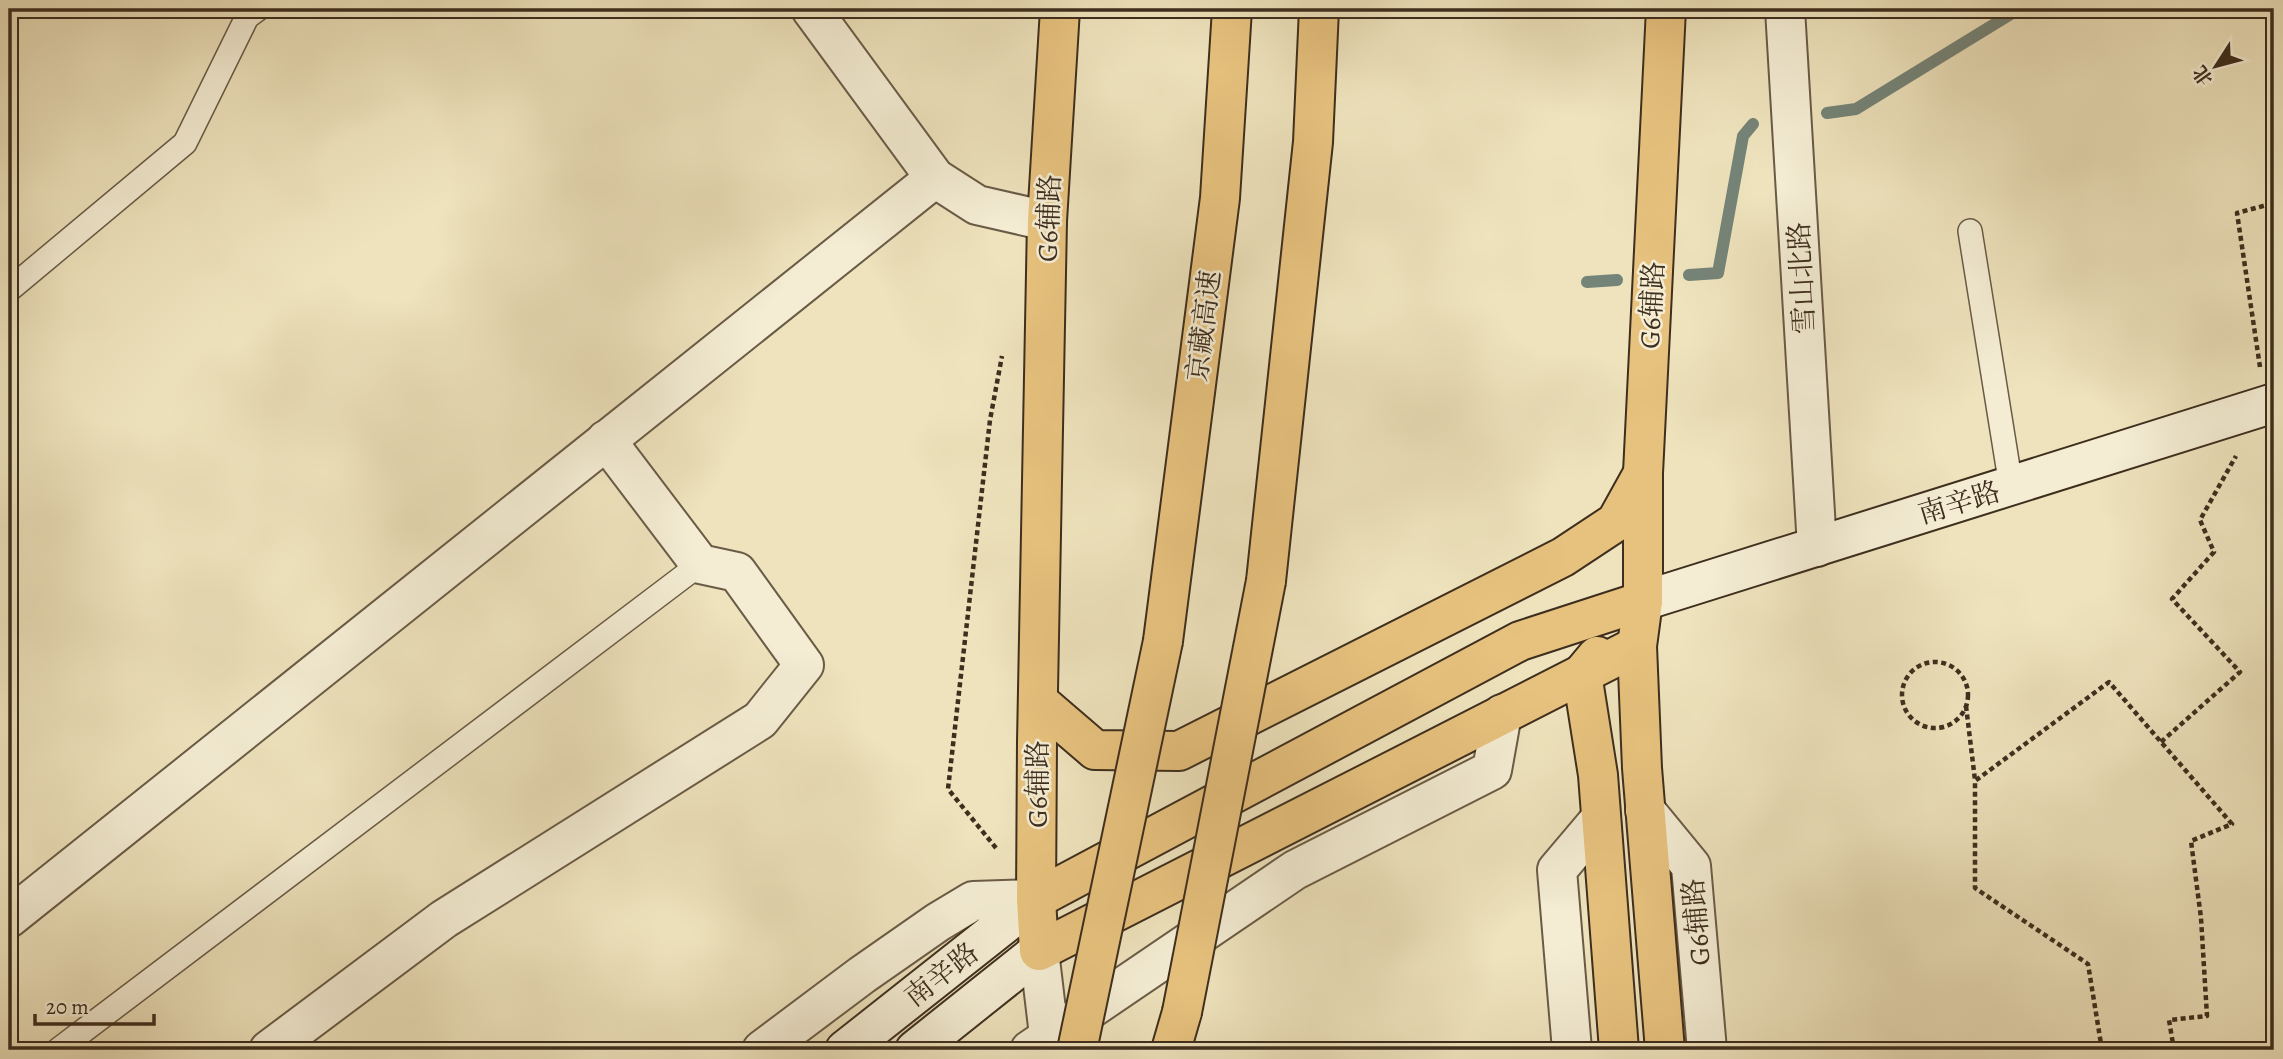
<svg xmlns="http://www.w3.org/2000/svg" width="2283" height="1059" font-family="Alegreya,'Noto Serif SC',serif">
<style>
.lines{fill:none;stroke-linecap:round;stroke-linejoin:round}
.stream{stroke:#758478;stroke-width:12}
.service-casing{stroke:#6a5b46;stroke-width:26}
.minor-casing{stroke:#6a5b46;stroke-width:42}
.tertiary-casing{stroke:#6a5b46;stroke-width:42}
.secondary-casing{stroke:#3e2e1e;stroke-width:42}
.primary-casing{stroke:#3e2e1e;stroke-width:42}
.motorway-casing{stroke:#3e2e1e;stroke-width:42}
.path{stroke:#3e2e1e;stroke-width:4.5;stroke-dasharray:5 3.5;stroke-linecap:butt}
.service{stroke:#f4edd4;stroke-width:23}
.minor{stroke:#f4edd4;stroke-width:38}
.tertiary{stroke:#f4edd4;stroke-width:38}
.secondary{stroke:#f4edd4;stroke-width:38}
.primary{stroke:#e7c27e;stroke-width:38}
.motorway{stroke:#e7c27e;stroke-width:38}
.motorway-bridge-casing{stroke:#3e2e1e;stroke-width:42;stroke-linecap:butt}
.motorway-bridge{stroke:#e7c27e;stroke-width:38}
.labels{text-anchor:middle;stroke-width:5;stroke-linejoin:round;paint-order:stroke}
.street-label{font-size:28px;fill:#3e2e1e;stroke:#f4edd4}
</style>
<rect width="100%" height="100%" fill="#eee3bd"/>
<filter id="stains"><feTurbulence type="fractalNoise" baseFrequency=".00286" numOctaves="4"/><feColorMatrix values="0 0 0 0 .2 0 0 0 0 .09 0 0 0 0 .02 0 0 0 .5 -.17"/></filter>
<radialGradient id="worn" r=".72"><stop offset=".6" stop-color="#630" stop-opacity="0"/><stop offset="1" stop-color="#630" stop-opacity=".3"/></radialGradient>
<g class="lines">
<g class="stream">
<polyline points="1827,113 1856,109 2019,9"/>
<polyline points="1689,275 1718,273 1743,136 1753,124"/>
<polyline points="1587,282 1617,280"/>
</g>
<defs>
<g id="service">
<polyline points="1970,231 2011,486"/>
<polyline points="9,290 185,143 247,17 258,9"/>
<polyline points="58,1050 700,564"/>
</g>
<g id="minor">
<polyline points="811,9 935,178 977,205 1047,221"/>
<polyline points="9,918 935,178"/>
<polyline points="1039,951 1049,1035"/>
<polyline points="269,1050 444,919 760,720 804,665 737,572 700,564 606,440"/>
<polyline points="762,1050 862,975 938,922 973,901 1036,899"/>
<polyline points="1030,1050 1295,870 1492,770 1502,714"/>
</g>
<g id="tertiary">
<polyline points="1785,9 1817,547"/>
<polyline points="1645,810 1691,866 1707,1050"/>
<polyline points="1572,1050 1557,870 1601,818"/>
</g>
<g id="secondary">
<polyline points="1643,601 2274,403"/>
<polyline points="845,1050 1036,899"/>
<polyline points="915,1050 1039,951"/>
</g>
<g id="primary">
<polyline points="1060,9 1047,221 1037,742 1036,899 1039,951 1637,646"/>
<polyline points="1597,656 1582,674 1598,775 1619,1050"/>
<polyline points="1038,701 1095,750 1179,751 1563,557 1616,522 1641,477"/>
<polyline points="1036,899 1520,641 1643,601"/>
<polyline points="1665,1050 1642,768 1637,646 1643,601 1643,473 1666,9"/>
</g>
<g id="motorway">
<polyline points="1266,581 1313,142 1319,9"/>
<polyline points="1163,641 1220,198 1232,9"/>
<polyline points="1171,1050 1182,1012"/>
</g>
</defs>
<use href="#service" class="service-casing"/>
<use href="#minor" class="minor-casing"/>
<use href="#tertiary" class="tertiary-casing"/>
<use href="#secondary" class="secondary-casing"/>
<use href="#primary" class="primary-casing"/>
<use href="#motorway" class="motorway-casing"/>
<g class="path">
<polyline points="2260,367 2237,213 2274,203"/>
<circle cx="1935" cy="695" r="33"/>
<polyline points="1966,706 1975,780"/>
<polyline points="2161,742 2240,672 2172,599 2214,552 2200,520 2236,456"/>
<polyline points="996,848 948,789 990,420 1002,356"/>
<polyline points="2102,1050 2088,964 1975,888 1975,781 2109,682 2232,824 2191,841 2201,918 2207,1016 2169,1020 2174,1050"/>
</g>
<use href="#service" class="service"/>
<use href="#minor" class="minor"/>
<use href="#tertiary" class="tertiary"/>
<use href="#secondary" class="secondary"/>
<use href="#primary" class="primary"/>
<use href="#motorway" class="motorway"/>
<defs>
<g id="motorway-bridge">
<polyline points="1182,1012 1266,581"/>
<polyline points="1077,1050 1163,641"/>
</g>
</defs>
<use href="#motorway-bridge" class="motorway-bridge-casing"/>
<use href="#motorway-bridge" class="motorway-bridge"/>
</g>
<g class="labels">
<g class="street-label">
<text transform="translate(1048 218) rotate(-88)" y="10">G6辅路</text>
<text transform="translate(1801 278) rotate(-93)" y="10">雪山北路</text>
<text transform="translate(1651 305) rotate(-87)" y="10">G6辅路</text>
<text transform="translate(1203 326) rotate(-83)" y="10">京藏高速</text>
<text transform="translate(1959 502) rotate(-17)" y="10">南辛路</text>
<text transform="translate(1037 784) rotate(-90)" y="10">G6辅路</text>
<text transform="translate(1696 922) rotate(-95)" y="10">G6辅路</text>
<text transform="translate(941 974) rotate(-38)" y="10">南辛路</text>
</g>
</g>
<rect width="2283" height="1059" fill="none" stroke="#eee3bd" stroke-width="35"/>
<rect x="10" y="10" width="2262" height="1038" fill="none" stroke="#3e2e1e" stroke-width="3.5"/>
<rect x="18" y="18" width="2248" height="1024" fill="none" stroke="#3e2e1e" stroke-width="2"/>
<g transform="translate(2216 66) rotate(234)" stroke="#f4edd4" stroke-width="5" paint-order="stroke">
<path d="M0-5L12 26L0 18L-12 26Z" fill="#3e2e1e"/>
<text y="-10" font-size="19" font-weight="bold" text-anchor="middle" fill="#3e2e1e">北</text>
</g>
<path d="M35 1014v10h119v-10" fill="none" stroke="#3e2e1e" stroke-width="3.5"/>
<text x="46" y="1014" font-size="21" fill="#3e2e1e" stroke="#f4edd4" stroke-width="5" paint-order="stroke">20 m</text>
<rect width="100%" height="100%" filter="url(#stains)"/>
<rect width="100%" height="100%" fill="url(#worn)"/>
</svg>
